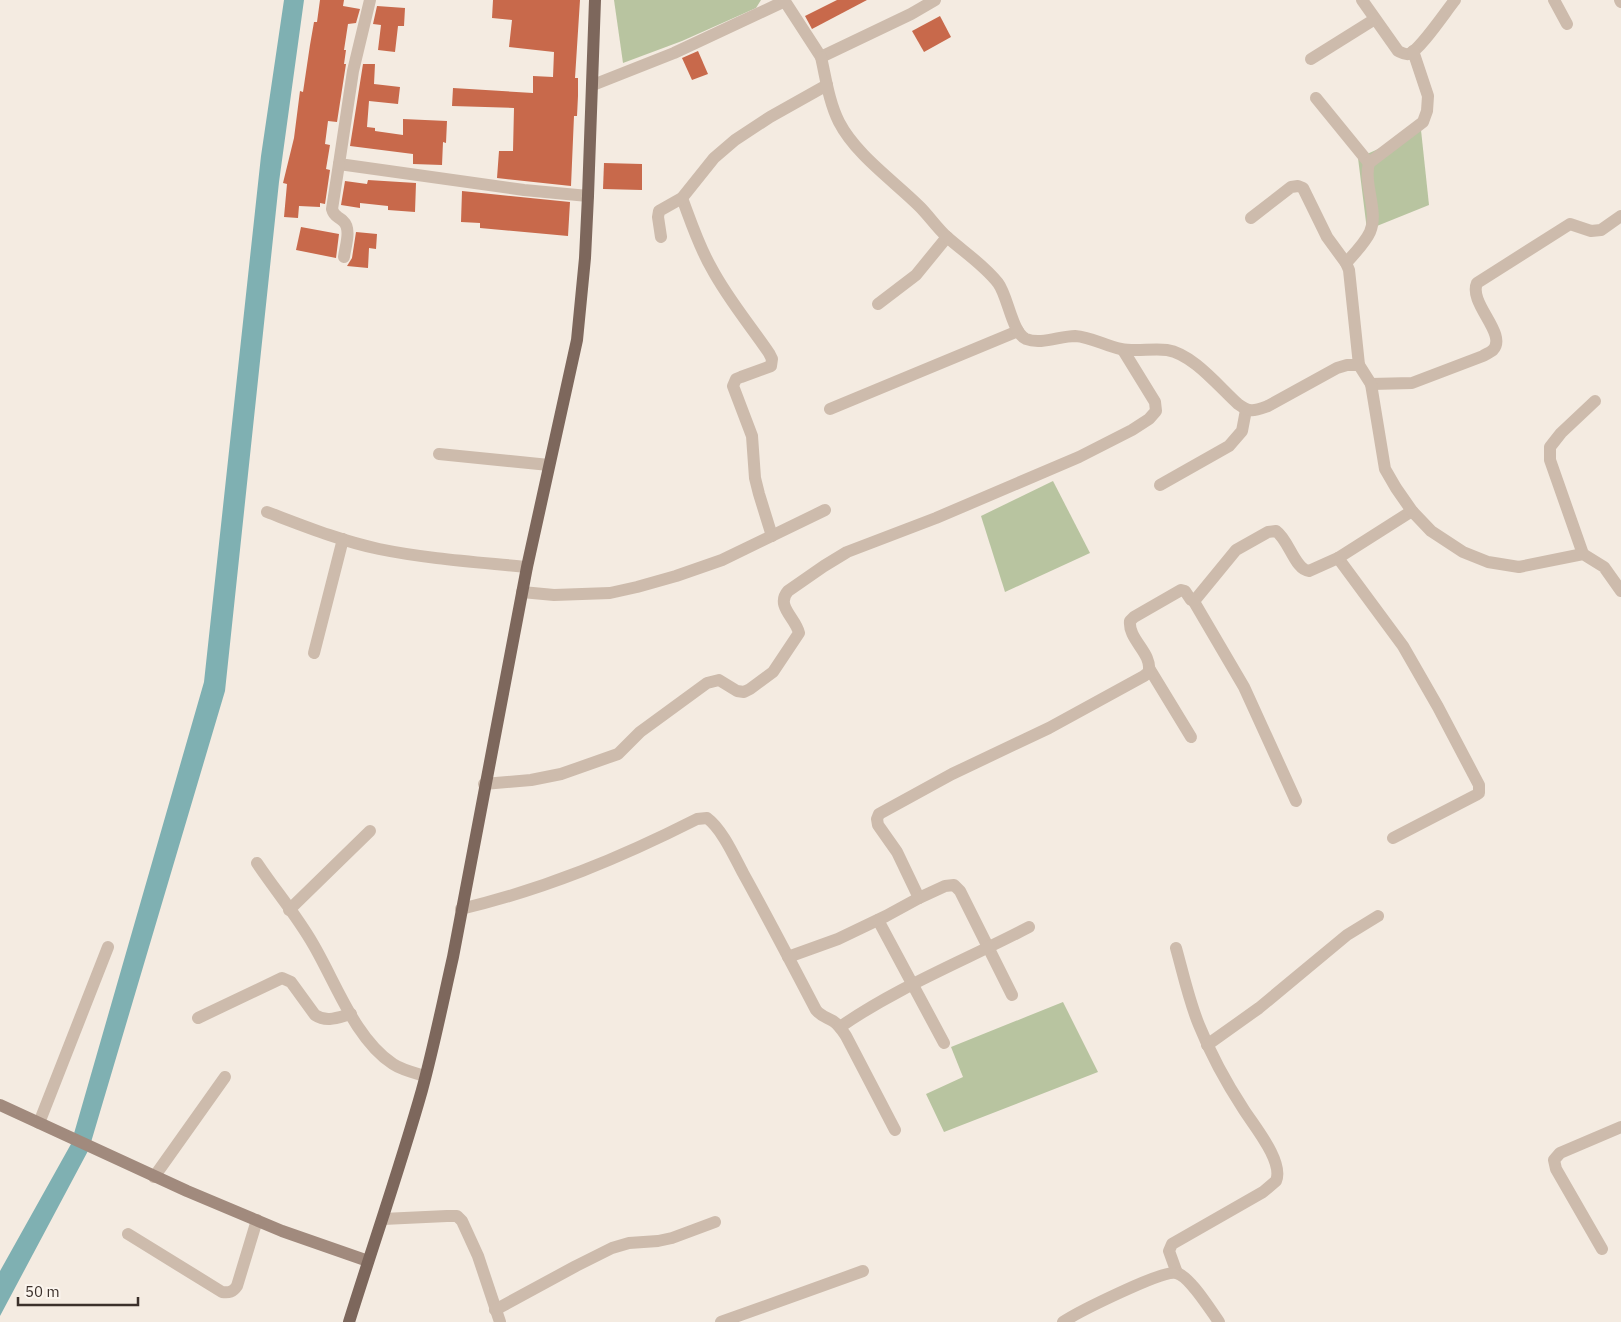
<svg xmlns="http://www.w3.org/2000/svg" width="1621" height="1322" font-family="'IBM Plex Sans',sans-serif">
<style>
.green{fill:#b8c4a0}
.water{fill:#7fb0b2}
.building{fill:#c8694b}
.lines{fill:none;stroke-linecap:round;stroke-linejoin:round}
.minor{stroke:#cdbbac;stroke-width:12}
.tertiary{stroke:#cdbbac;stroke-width:12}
.secondary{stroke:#a18a7d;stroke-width:12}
.primary{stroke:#7d675c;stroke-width:12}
</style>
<rect width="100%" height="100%" fill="#f4ebe1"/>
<g class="green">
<polygon points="614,0 761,0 756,8 682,41 623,63"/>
<polygon points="1421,130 1429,205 1367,230 1358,158"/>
<polygon points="1053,481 1090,553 1005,592 981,516"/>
<polygon points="1063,1002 1098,1072 944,1132 926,1094 963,1077 951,1047"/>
</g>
<polygon class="water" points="284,0 304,0 279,182 225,691 89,1149 0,1316 0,1271 71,1144 204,682 261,156"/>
<g class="building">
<polygon points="320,0 344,0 343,6 360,9 356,23 348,24 344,50 346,50 344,64 346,64 337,122 328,121 325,144 330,145 326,169 330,170 325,204 320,203 320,207 299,206 298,218 284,217 287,184 283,183 294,138 300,91 303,92 310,45 314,22 317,22"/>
<polygon points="493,0 580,0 575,78 578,78 578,96 577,116 574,116 571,186 497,178 499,151 513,151 514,108 452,106 453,88 533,93 533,76 553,77 554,52 509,47 512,20 492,18"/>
<polygon points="837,0 867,0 812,29 805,16"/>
<polygon points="377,6 405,8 404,26 398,26 395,52 378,50 381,25 373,24"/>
<polygon points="940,16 951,37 924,52 912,31"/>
<polygon points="698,51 708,74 692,80 682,58"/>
<polygon points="363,64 375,64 374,84 400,87 398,104 369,101 367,127 375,128 375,131 403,135 403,119 447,121 446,143 443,142 442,165 413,164 413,154 350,146"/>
<polygon points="604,163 642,164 642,190 603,189"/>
<polygon points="368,180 416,183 415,212 388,210 388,206 360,203 360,208 341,205 345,181 367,184"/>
<polygon points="462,191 570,202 568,236 480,228 480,223 461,222"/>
<polygon points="301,227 339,234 336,258 296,250"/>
<polygon points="356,232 377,234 376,249 369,248 368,268 347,266 352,258"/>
</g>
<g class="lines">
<g class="minor">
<polyline points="370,0 353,71 339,164 524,190 588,196"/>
<path d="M1362,0l36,51c4,2 7,4 11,3 11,-4 37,-43 46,-54"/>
<polyline points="1554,0 1567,24"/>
<polyline points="1620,0 1621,2"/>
<polyline points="1311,59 1375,19"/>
<polyline points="593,85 674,53 785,1"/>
<polyline points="1316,98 1369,163"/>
<path d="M339,164l-7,45c2,8 6,7 11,12 9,8 2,26 1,36"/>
<path d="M682,198c9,24 17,49 30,71 16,30 38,56 57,84l3,6 -1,7 -30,11 -5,2 -3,7 19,50 3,42 4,16 13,42"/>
<polyline points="1251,218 1291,187 1298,186 1303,188 1327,237 1346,263 1349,270 1359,365"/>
<polyline points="661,237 658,217 659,211 682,198 714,158 735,140 770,117 827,85"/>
<path d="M1346,263c8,-9 19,-20 24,-31 9,-21 -7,-47 -1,-69l54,-41 4,-11 1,-15 -15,-45"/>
<polyline points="878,304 916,275 947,237"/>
<path d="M1371,384l41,-1 71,-27c3,-2 8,-4 10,-6 15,-16 -25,-47 -16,-67l93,-59 21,7 10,-1 20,-14"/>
<polyline points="830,409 1018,331"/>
<polyline points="439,454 549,465"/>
<polyline points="1160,485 1229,446 1242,431 1246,410"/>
<path d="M267,512c37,14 74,29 112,37 49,10 98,13 148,18"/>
<polyline points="1583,554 1550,460 1550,447 1561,433 1595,401"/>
<polyline points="1338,558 1403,646 1438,707 1479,785 1479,793 1476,795 1393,838"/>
<polyline points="522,592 554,595 610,593 637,587 676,576 722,560 825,510"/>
<polyline points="1193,600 1244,687 1296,801"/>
<polyline points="314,653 343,539"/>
<polyline points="1149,668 1191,737"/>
<path d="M484,784l47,-4 30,-6 57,-20 22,-22 67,-49 12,-3 18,11 7,1 6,-3 23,-17 26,-39c-3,-15 -24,-27 -11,-42l36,-25 23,-14 89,-34 143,-61 53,-27 17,-11 7,-8 -1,-9 -32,-52"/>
<path d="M257,863c18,27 40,53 56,81 23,39 42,95 80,120 9,6 22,9 32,12"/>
<path d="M919,898l-22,-46 -19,-27 -1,-6 2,-5 73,-40 97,-46 95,-52 5,-4c3,-20 -21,-32 -19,-51l4,-4 47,-27 4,1 6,9h4l41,-50 32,-18 8,-1c13,9 19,39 33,40l29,-13 74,-47"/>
<path d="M461,909c84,-20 159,-51 236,-90l10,-1c15,11 27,38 36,55 25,45 49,91 73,137 5,6 10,7 17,11 6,4 9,9 13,15l49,94"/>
<polyline points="289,910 370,831"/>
<polyline points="878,920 944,1043"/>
<path d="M1176,948c7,25 13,53 23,77 12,30 28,59 45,85 11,17 40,52 32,71l-13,11 -91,52 -3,7 8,22"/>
<polyline points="788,957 838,939 886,916 919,898 945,886 954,885 960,891 1012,995"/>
<path d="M198,1018l84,-40 9,4 24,33c12,8 24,2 36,-1"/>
<path d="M840,1027c59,-41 126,-67 189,-100"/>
<polyline points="1207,1045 1259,1008 1347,935 1378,916"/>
<polyline points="39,1123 108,947"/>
<polyline points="154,1177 225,1077"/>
<polyline points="383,1219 447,1216 457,1216 462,1221 478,1256 500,1322"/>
<path d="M128,1234l94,58c7,1 11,0 15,-6l20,-66"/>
<polyline points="1602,1249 1556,1169 1554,1160 1560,1153 1621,1127"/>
<polyline points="495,1310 576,1266 612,1248 629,1243 658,1241 672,1238 715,1222"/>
<polyline points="721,1322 863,1271"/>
<path d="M1063,1322c15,-10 99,-52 113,-49 13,2 35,38 43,49"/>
</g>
<g class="tertiary">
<polyline points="784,0 821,57 911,14 935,0"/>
<path d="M821,57c5,22 8,45 18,65 17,33 55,59 81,85 9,9 17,21 27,30 17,15 37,28 51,46 10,13 14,50 28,56 15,6 34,-3 49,-3 17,1 30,10 46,13 15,3 31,-1 46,1 26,4 52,37 71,54 12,9 16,7 30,2l69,-38 10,-3h12l12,19 14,85 11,19 16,23 19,20 32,21 25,10 31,5 64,-13 21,13 17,24"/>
</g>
<polyline class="secondary" points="0,1105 187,1191 282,1231 368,1261"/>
<path class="primary" d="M349,1322c24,-77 51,-154 73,-232 12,-44 21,-89 31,-133l74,-390 50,-227 8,-82 3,-62 7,-196"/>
</g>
<path d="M18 1297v8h120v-8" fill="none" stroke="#3b302b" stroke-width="2.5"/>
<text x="25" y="1297" font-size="15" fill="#3b302b" stroke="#fbf5ee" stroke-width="4" paint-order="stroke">50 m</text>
</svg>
